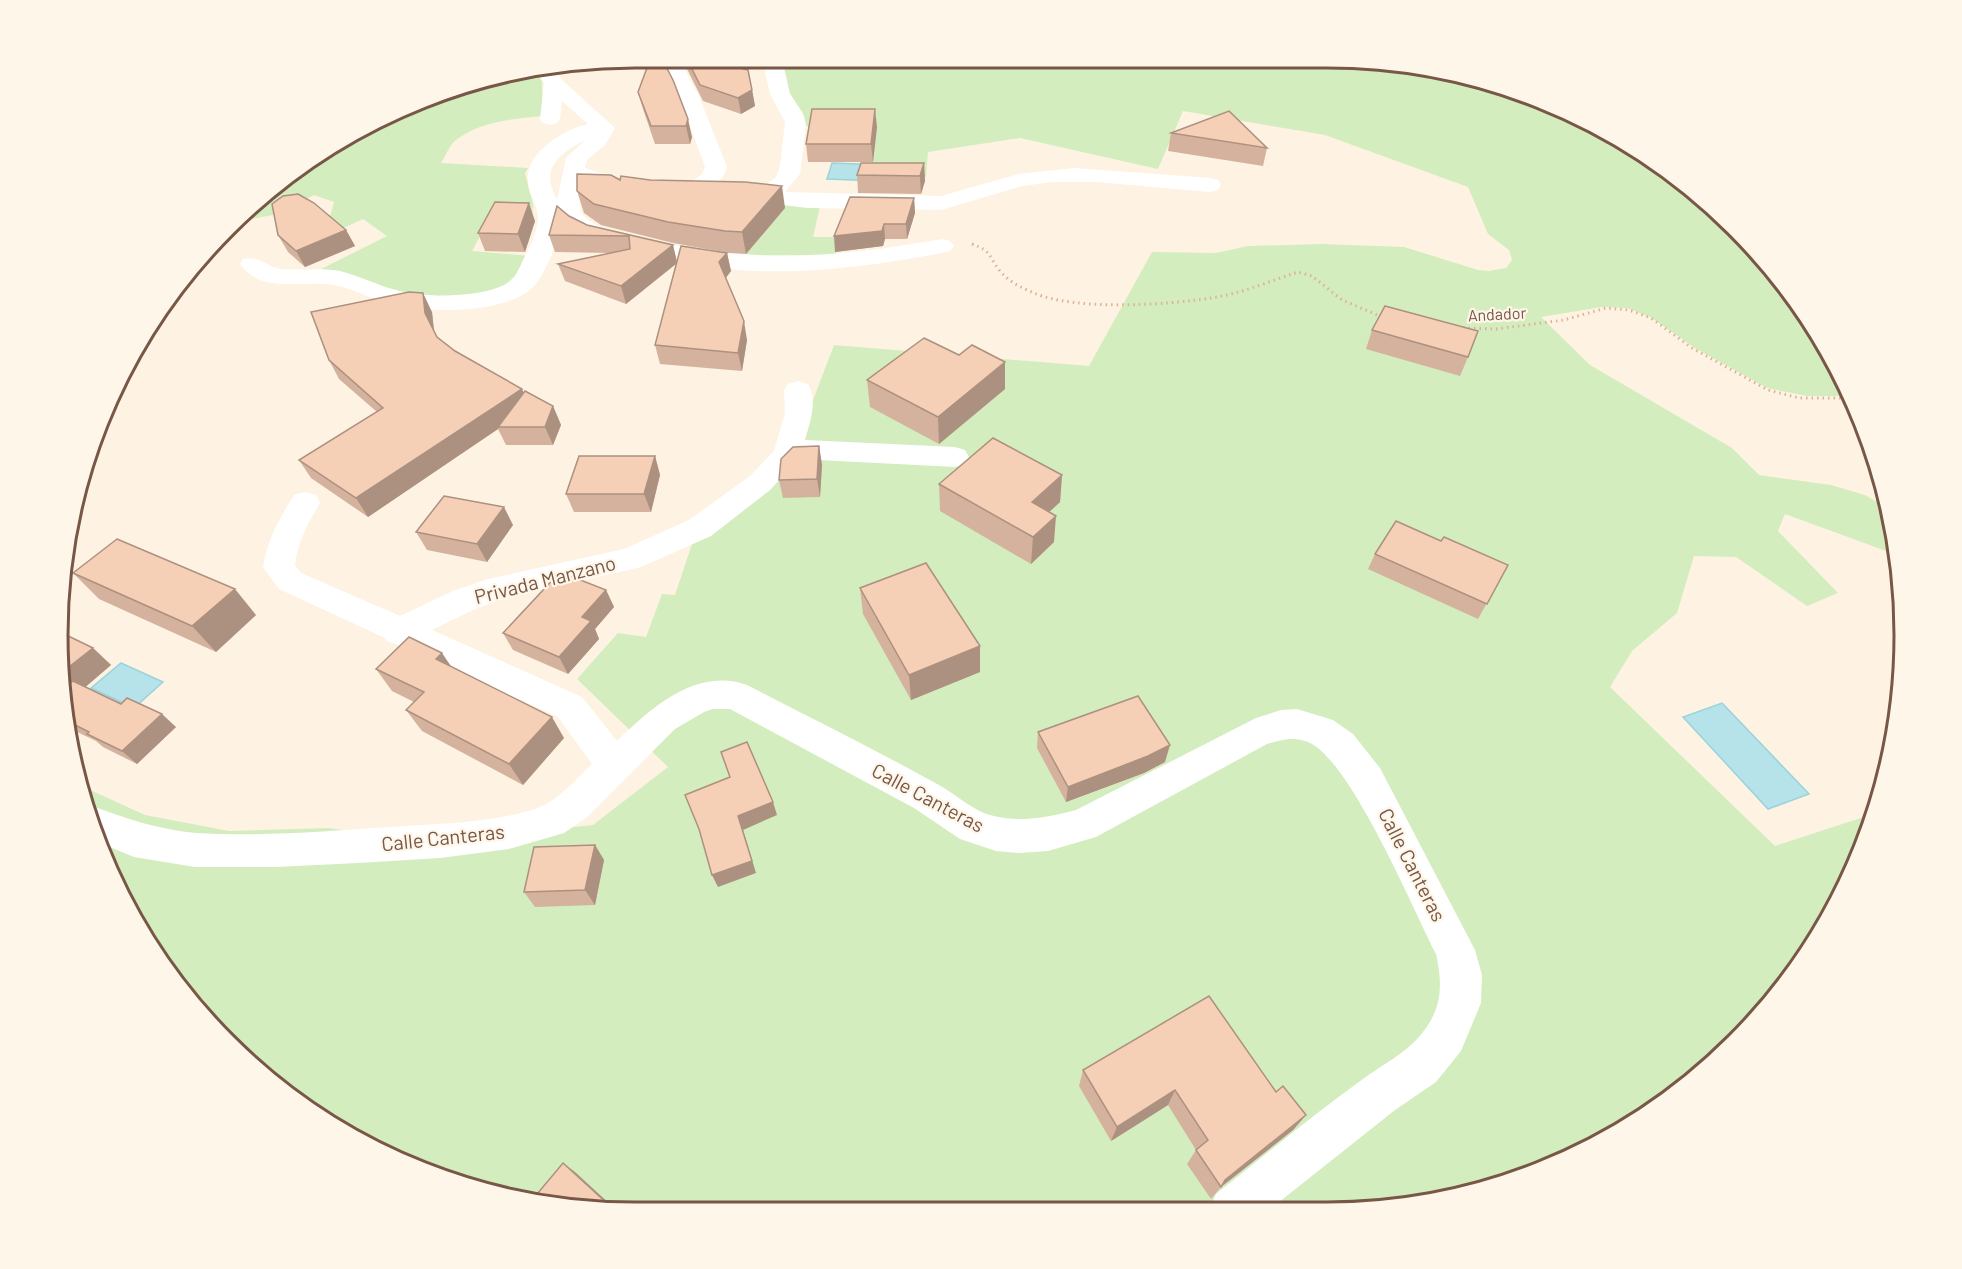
<svg xmlns="http://www.w3.org/2000/svg" width="1962" height="1269" font-family="Barlow,sans-serif">
<style>
.green{fill:#d3edbf}
.water{fill:#b5e3e9;stroke:#9ad3dc;stroke-width:1.5}
.lines{fill:none;stroke-linecap:round;stroke-linejoin:round}
.path{stroke:#dbb29a;stroke-width:3;stroke-dasharray:1.5 4;stroke-linecap:butt}
.minor{fill:#fff;fill-rule:evenodd}
.wall{fill:#d4b29d}
.shaded-wall{fill:#ac9180}
.building{fill:#f6cfb7;stroke:#ac9180;stroke-width:1.5}
.labels{text-anchor:middle;stroke-width:4.5;stroke-linejoin:round;paint-order:stroke}
.far-street-label{font-size:16px;fill:#785746;stroke:#fff6ea}
.street-label{font-size:20px;fill:#785746;stroke:#fff6ea}
.rim{fill:none;stroke:#785746;stroke-width:3}
</style>
<rect width="100%" height="100%" fill="#fef3e2"/>
<g class="green">
<polygon points="782,58 1403,62 1494,86 1531,106 1545,100 1549,101 1708,200 1785,283 1845,379 1852,396 1807,396 1767,388 1695,348 1650,317 1627,308 1602,307 1541,317 1590,365 1732,448 1759,475 1831,485 1865,495 1889,509 1897,555 1785,514 1778,531 1838,593 1807,606 1736,557 1694,556 1677,613 1632,651 1610,687 1775,846 1876,813 1828,923 1762,1015 1679,1092 1583,1152 1477,1192 1365,1211 559,1207 413,1168 254,1069 154,955 77,784 145,815 229,831 329,828 427,842 593,825 668,767 577,679 618,633 646,637 662,594 675,595 692,544 791,458 834,345 1089,366 1152,252 1216,253 1248,246 1321,244 1404,247 1478,270 1489,271 1506,268 1512,260 1509,250 1488,234 1468,187 1325,135 1183,111 1158,169 1020,138 928,152 926,177 881,176 872,165 877,127 805,126 803,113 787,89"/>
<path d="M536,73l6,8 1,35c-30,3 -62,5 -87,24 -6,4 -11,17 -15,23l87,5 -3,5 8,31 -1,16 -42,-2 -18,33 58,5 -24,34 -68,9 -58,-11 -59,-19 66,-33 -24,-17 -26,12 -9,-7 6,-22 -20,-7 -36,19 -27,5 -29,21 91,-85 136,-67z"/>
<polygon points="782,201 820,207 813,237 836,237 836,255 744,256 753,246 707,248 686,246 703,235"/>
</g>
<g class="water">
<polygon points="832,163 885,165 881,181 827,179"/>
<polygon points="121,663 163,682 134,708 91,688"/>
<polygon points="1722,703 1809,794 1768,809 1683,717"/>
</g>
<g class="lines">
<g class="path">
<path d="M972,244c21,8 16,12 28,27 9,11 22,17 34,22 42,18 132,12 177,5 29,-4 59,-17 87,-26l14,4 30,24 40,17"/>
<polyline points="1463,328 1496,329 1564,320 1606,308 1629,310 1651,318 1692,348 1768,390 1799,398 1853,398"/>
</g>
<g class="minor">
<path d="M658,57h20l21,39 28,71c-5,21 -34,35 -54,30l-3,-5c9,-13 30,-7 35,-25l-26,-71z"/>
<polygon points="762,58 782,58 790,94 804,116 806,125 800,174 785,192 941,196 1019,174 1074,168 1210,178 1218,180 1221,185 1218,190 1210,192 1097,182 1052,182 1022,186 941,210 808,208 732,199 729,194 732,189 766,185 776,177 780,166 785,122 770,94"/>
<path d="M556,70l6,10 53,48 -10,17 -18,15 -2,8 43,14 3,5 -3,5 -8,2 -38,-12c-2,11 -4,21 0,32 16,17 42,21 63,25 107,25 190,19 297,0l8,2 4,5 -4,5 -8,2c-70,13 -142,23 -214,16 -32,-3 -63,-11 -94,-18 -26,-6 -57,-10 -73,-33 -1,19 -15,57 -29,70 -26,25 -100,25 -133,18 -21,-4 -40,-15 -60,-20 -32,-8 -77,10 -99,-22l3,-5c17,-4 23,8 38,10 20,2 40,-2 59,2 20,5 37,14 56,19 28,8 82,8 108,-5 11,-6 14,-14 19,-25 7,-13 14,-27 15,-42 0,-13 -9,-22 -10,-35 -4,-30 35,-53 60,-59l-26,-23 -2,18 -3,4 -7,2 -7,-2 -3,-4 4,-36 -6,-10zM585,140l-19,18 -9,42c-17,-31 0,-45 28,-60z"/>
<path d="M798,381l10,3c10,17 2,38 -3,56l150,7 10,3 4,7 -4,7 -10,3 -156,-8 -29,31 -59,46 -70,31 -139,32 -27,10 -43,21 150,67 35,44c34,-33 79,-74 130,-56 64,33 129,65 192,100 18,10 35,27 55,31 27,7 55,1 82,-6l180,-92 25,-8 16,-1 36,11 20,14 27,34 95,182 7,25 -1,28 -20,48 -25,31 -41,28 -126,100h-60l7,-16c49,-39 97,-79 147,-115 26,-19 52,-30 68,-59 12,-21 10,-44 5,-66 -23,-45 -86,-195 -128,-212 -14,-6 -27,-2 -41,2l-171,93 -48,14 -29,2 -23,-2 -36,-12 -46,-31 -184,-99h-17l-9,3 -29,17 -88,88 -23,16 -55,16 -69,9 -82,5 -82,4h-81l-61,-10 -29,-12 -17,-35 7,-3c33,12 65,23 101,26 65,4 131,-2 195,-6 45,-3 108,-4 149,-20 20,-8 37,-29 52,-43l-34,-47 -159,-72 -13,-4 -1,-3 -106,-49 -16,-22c4,-27 17,-49 31,-72l11,-3 11,3 4,8c-12,20 -22,38 -25,62l6,8 99,43 53,-25 35,-12 136,-30 65,-29 61,-44 24,-25 11,-38 -1,-23 4,-6z"/>
</g>
</g>
<g class="wall">
<polygon points="651,57 692,137 690,144 655,144 643,109 638,92"/>
<polygon points="685,57 746,58 755,106 741,114 703,101 687,69"/>
<polygon points="877,127 873,162 808,162 806,144"/>
<polygon points="1171,133 1267,148 1263,166 1168,151"/>
<polygon points="924,163 925,181 921,194 858,193 857,175"/>
<polygon points="620,180 785,208 746,254 729,253 673,243 601,225 584,213 577,191"/>
<polygon points="914,198 915,213 907,239 885,239 883,246 835,252"/>
<polygon points="569,216 587,225 673,245 677,261 727,253 731,271 726,278 747,340 742,371 660,364 655,345 676,264 626,304 565,281 558,264 610,253 555,252 549,235"/>
<polygon points="535,221 525,252 485,251 478,233"/>
<polygon points="346,230 355,246 305,267 288,252 278,235"/>
<polygon points="432,312 434,331 437,337 455,351 524,393 553,406 561,425 553,445 506,445 498,429 368,517 311,478 299,460 377,412 339,379 329,360"/>
<polygon points="1372,330 1468,357 1460,376 1366,349"/>
<polygon points="959,355 1005,362 1005,389 939,444 870,407 867,380"/>
<polygon points="819,446 822,465 820,497 783,498 779,480"/>
<polygon points="655,456 660,475 651,512 574,512 566,494"/>
<polygon points="1062,475 1060,502 1049,512 1054,542 1031,564 940,511 939,484"/>
<polygon points="513,525 487,562 427,550 416,532"/>
<polygon points="1441,541 1508,565 1478,619 1368,569 1375,554"/>
<polygon points="73,573 256,615 216,652 99,599"/>
<polygon points="860,588 980,646 980,672 911,700 863,614"/>
<polygon points="606,590 614,607 595,629 599,639 568,674 513,650 503,633"/>
<polygon points="62,633 93,648 111,665 85,687 176,727 137,764 103,747 96,741 71,729"/>
<polygon points="451,666 564,738 523,785 422,731 406,710 414,702 392,691 376,669"/>
<polygon points="1038,732 1165,762 1144,773 1066,802 1037,748"/>
<polygon points="595,845 604,860 595,905 535,907 524,892"/>
<polygon points="1083,1070 1276,1092 1306,1115 1293,1130 1221,1187 1211,1199 1187,1164 1196,1150 1168,1105 1111,1141 1079,1086"/>
</g>
<g class="shaded-wall">
<polygon points="752,90 755,106 741,114 738,98"/>
<polygon points="875,109 877,127 873,162 871,144"/>
<polygon points="688,119 692,137 690,144 686,126"/>
<polygon points="924,163 925,181 921,194 920,176"/>
<polygon points="782,186 785,208 746,254 742,232"/>
<polygon points="914,198 915,213 907,239 906,224"/>
<polygon points="529,203 535,221 525,252 518,234"/>
<polygon points="884,224 885,239 883,246 835,252 834,236"/>
<polygon points="346,230 355,246 305,267 296,251"/>
<polygon points="673,245 677,263 626,304 621,286"/>
<polygon points="727,253 731,271 723,281 719,262"/>
<polygon points="423,293 432,312 434,331 425,313"/>
<polygon points="744,321 747,340 742,371 738,353"/>
<polygon points="1005,362 1005,389 939,444 938,417"/>
<polygon points="522,389 530,407 498,427 498,429 368,517 356,498"/>
<polygon points="553,406 561,425 553,445 545,427"/>
<polygon points="819,446 822,465 820,497 817,479"/>
<polygon points="655,456 660,475 651,512 644,494"/>
<polygon points="1062,475 1060,502 1031,529 1032,502"/>
<polygon points="504,507 513,525 487,562 477,544"/>
<polygon points="1056,516 1054,542 1031,564 1033,537"/>
<polygon points="235,589 256,615 216,652 192,626"/>
<polygon points="606,590 614,607 595,629 599,639 568,674 559,657 582,617"/>
<polygon points="980,646 980,672 911,700 909,675"/>
<polygon points="93,648 111,665 75,696 67,690 65,670"/>
<polygon points="442,653 457,675 436,659"/>
<polygon points="162,714 176,727 137,764 122,751"/>
<polygon points="552,717 564,738 523,785 509,764"/>
<polygon points="1170,745 1165,762 1144,773 1066,802 1068,787"/>
<polygon points="773,802 777,815 743,830 756,873 718,887 712,875 738,816"/>
<polygon points="595,845 604,860 595,905 585,890"/>
<polygon points="1175,1090 1168,1105 1111,1141 1117,1127"/>
<polygon points="1306,1115 1293,1130 1221,1187 1225,1180"/>
<polygon points="563,1163 575,1172 613,1207 611,1207"/>
</g>
<g class="building">
<polygon points="651,57 661,57 673,80 688,119 686,126 651,126 638,92"/>
<polygon points="686,57 746,58 748,67 744,69 748,70 752,90 738,98 700,85"/>
<polygon points="812,109 875,109 871,144 806,144"/>
<polygon points="1229,111 1267,148 1171,133"/>
<polygon points="861,163 924,163 920,176 857,175"/>
<polygon points="577,174 611,175 620,180 621,176 650,180 745,182 782,186 742,232 725,231 668,222 594,204 577,191"/>
<polygon points="298,194 314,203 346,230 296,251 278,235 272,204 283,196"/>
<polygon points="850,197 914,198 906,224 884,224 882,231 834,236"/>
<polygon points="495,202 529,203 518,234 478,233"/>
<polygon points="557,206 569,216 587,225 673,245 621,286 558,264 630,249 629,236 549,235"/>
<polygon points="681,246 727,253 719,262 744,321 738,353 655,345"/>
<polygon points="409,292 423,293 425,313 437,337 455,351 522,389 356,498 299,460 383,408 329,360 311,312"/>
<polygon points="1385,306 1478,331 1468,357 1372,330"/>
<polygon points="924,338 959,355 972,345 1005,362 938,417 867,380"/>
<polygon points="525,391 553,406 545,427 498,427"/>
<polygon points="993,438 1062,475 1032,502 1056,516 1033,537 939,484"/>
<polygon points="819,446 817,479 779,480 781,459 793,447"/>
<polygon points="579,456 655,456 644,494 566,494"/>
<polygon points="444,496 504,507 477,544 416,532"/>
<polygon points="1396,521 1441,541 1444,537 1508,565 1487,604 1375,554"/>
<polygon points="117,539 235,589 192,626 73,573"/>
<polygon points="926,563 980,646 909,675 860,588"/>
<polygon points="560,572 606,590 582,617 591,621 559,657 503,633"/>
<polygon points="62,633 93,648 65,670"/>
<polygon points="409,637 442,653 436,659 552,717 509,764 406,710 424,692 376,669"/>
<polygon points="73,681 121,704 127,698 162,714 122,751 87,734 89,732 71,723 67,686"/>
<polygon points="1138,696 1170,745 1148,756 1068,787 1038,732"/>
<polygon points="747,742 773,802 738,816 752,861 712,875 699,829 685,795 730,777 721,752"/>
<polygon points="595,845 585,890 524,892 534,847"/>
<polygon points="1209,996 1276,1092 1283,1086 1306,1115 1225,1180 1221,1187 1196,1150 1208,1140 1175,1090 1117,1127 1083,1070"/>
<polygon points="563,1163 611,1207 559,1207 532,1200"/>
</g>
<g class="labels">
<g class="far-street-label">
<text transform="translate(1497 314) rotate(-3)" y="6">Andador</text>
</g>
<g class="street-label">
<text transform="translate(545 580) rotate(-14)" y="7">Privada Manzano</text>
<text transform="translate(928 798) rotate(28)" y="7">Calle Canteras</text>
<text transform="translate(443 838) rotate(-6)" y="7">Calle Canteras</text>
<text transform="translate(1412 865) rotate(63)" y="7">Calle Canteras</text>
</g>
</g>
<path d="M0 0H1962V1269H0ZM635 68H1327A567 567 0 0 1 1894 635V635A567 567 0 0 1 1327 1202H635A567 567 0 0 1 68 635V635A567 567 0 0 1 635 68Z" fill="#fff6ea" fill-rule="evenodd"/>
<path class="rim" d="M635 68H1327A567 567 0 0 1 1894 635V635A567 567 0 0 1 1327 1202H635A567 567 0 0 1 68 635V635A567 567 0 0 1 635 68Z"/>
</svg>
